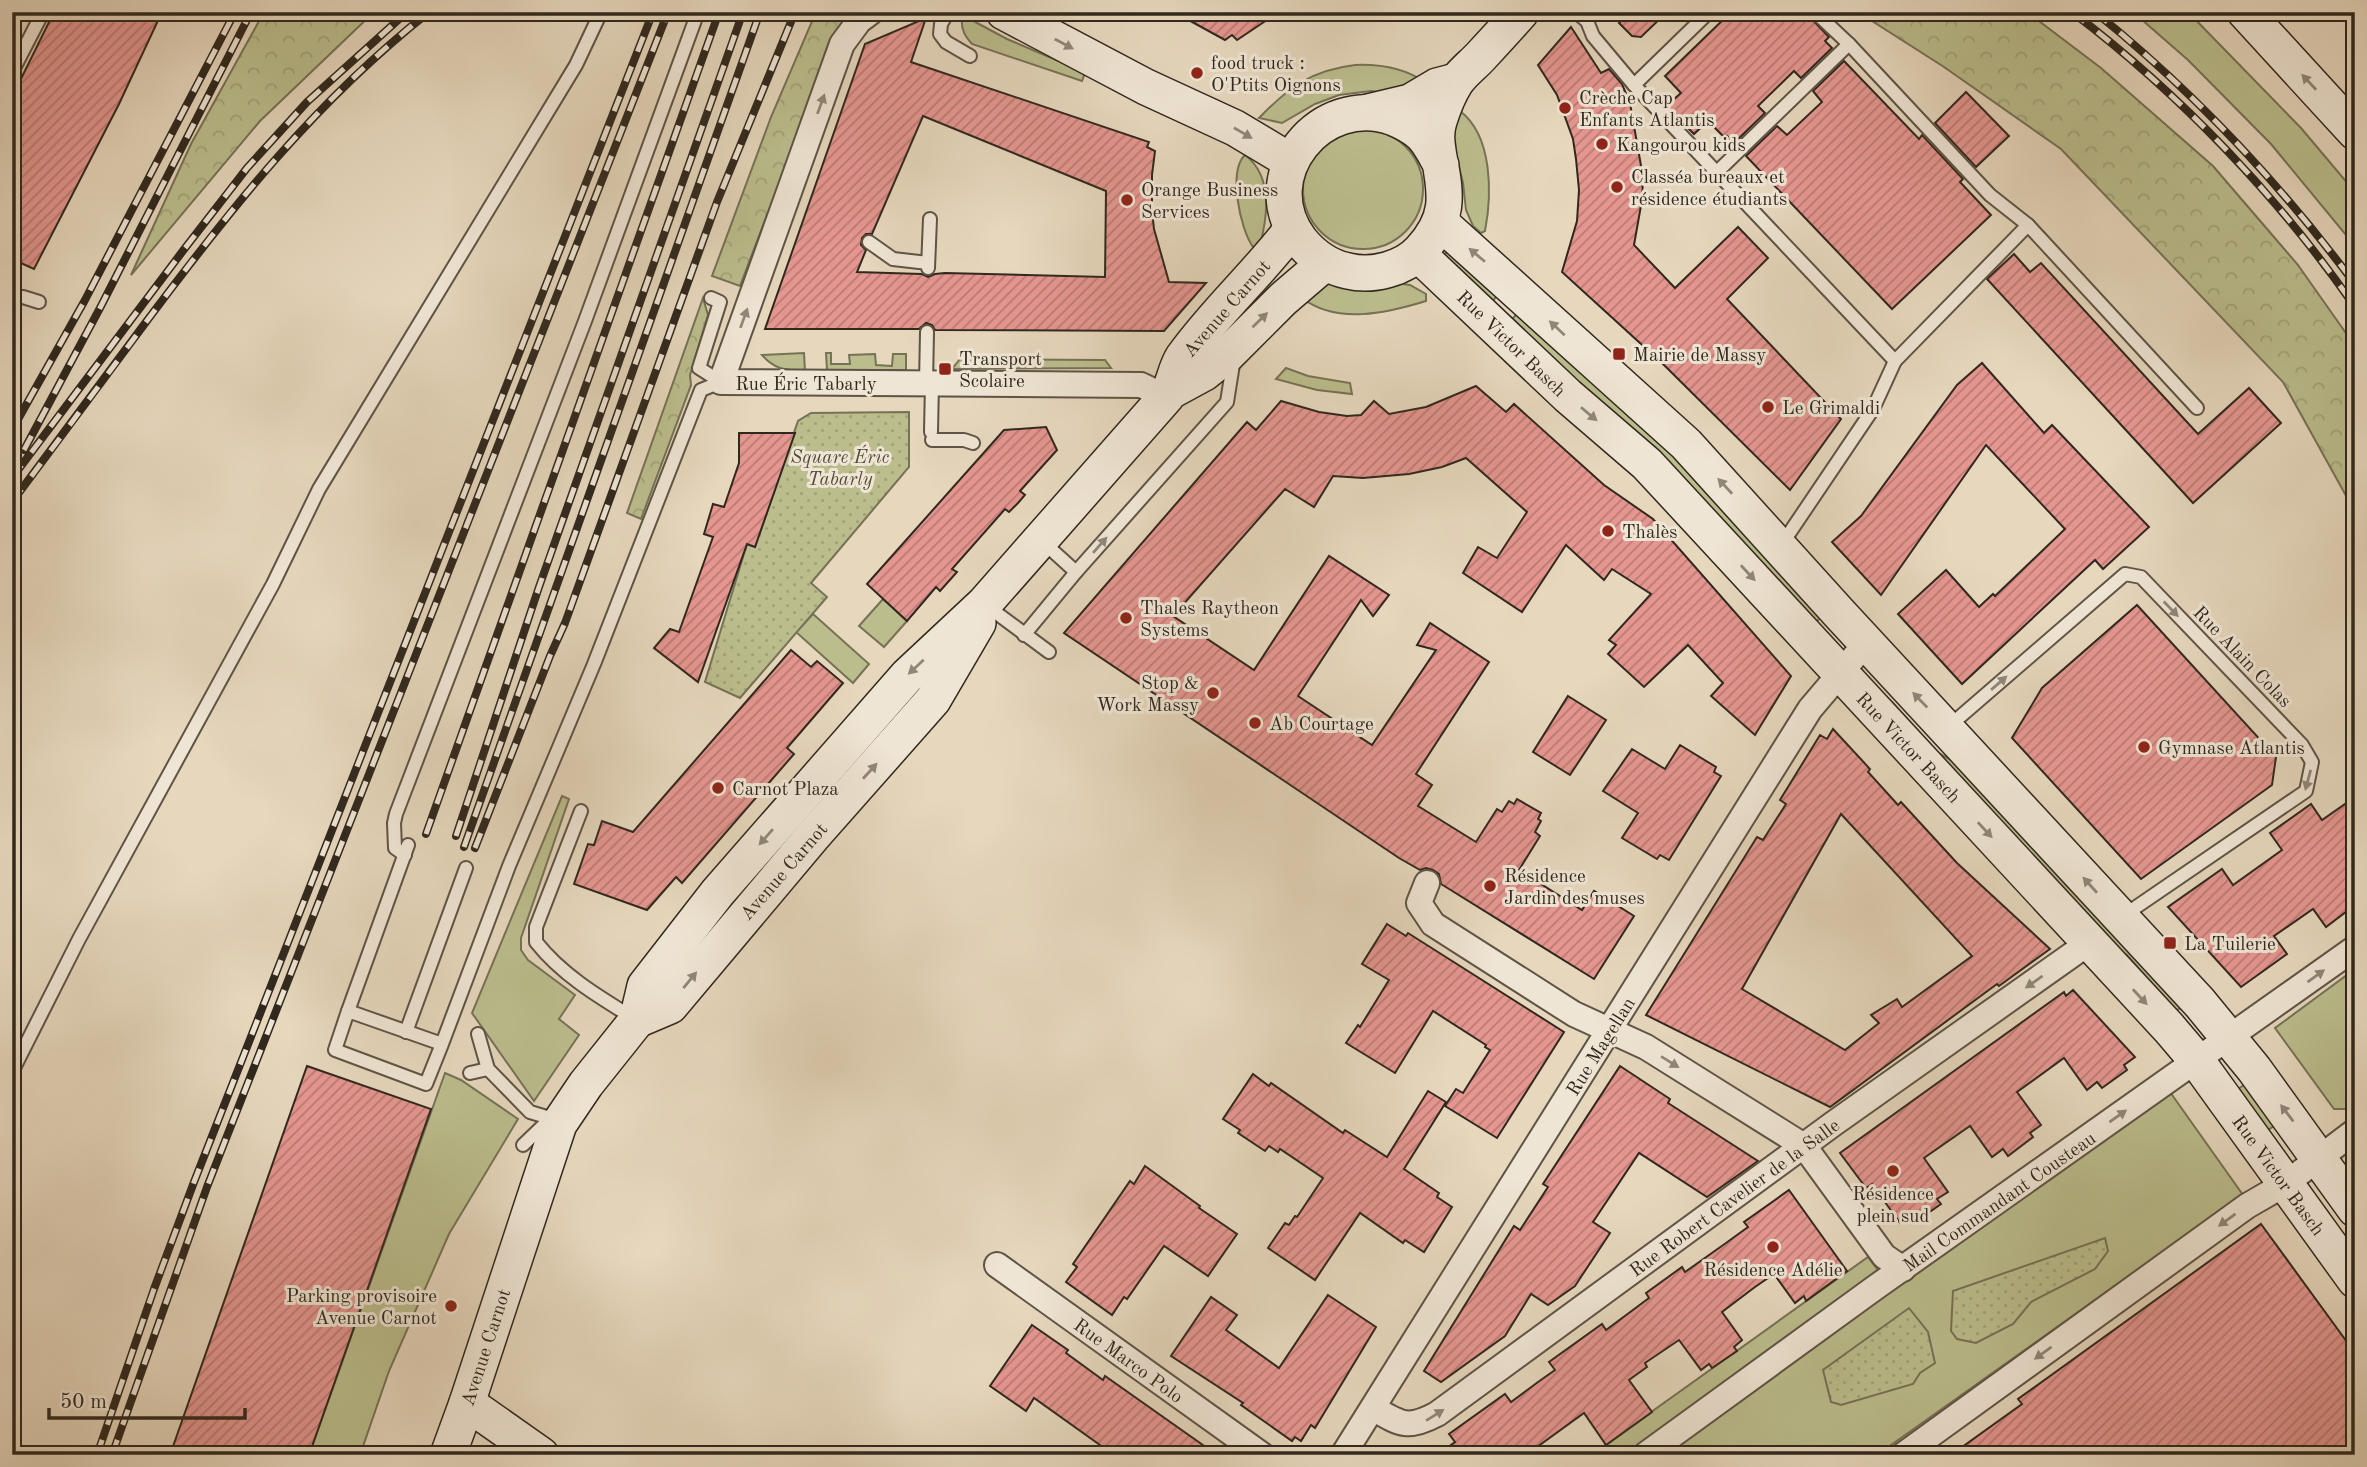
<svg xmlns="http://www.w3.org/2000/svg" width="2367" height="1467" font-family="'Old Standard TT',serif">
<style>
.grass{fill:#bbbd8d;stroke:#767256;stroke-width:2}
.forest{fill:url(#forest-crowns);stroke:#767256;stroke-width:2}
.park{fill:url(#park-dots);stroke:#767256;stroke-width:2}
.building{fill:url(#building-hatch);stroke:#30281e;stroke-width:2;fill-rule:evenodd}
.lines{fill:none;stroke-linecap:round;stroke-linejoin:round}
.lane-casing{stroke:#5e5446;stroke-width:16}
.street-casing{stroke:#5e5446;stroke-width:28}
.secondary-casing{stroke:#30281e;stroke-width:38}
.lane{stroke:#efe5d4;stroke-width:12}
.street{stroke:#efe5d4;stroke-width:24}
.secondary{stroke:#efe5d4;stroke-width:35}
.rail-casing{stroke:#30281e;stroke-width:8}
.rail{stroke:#efe5d4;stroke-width:5;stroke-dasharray:16;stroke-linecap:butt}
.oneway{fill:#908679}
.poi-dot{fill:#8f2418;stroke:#efe5d4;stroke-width:2.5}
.labels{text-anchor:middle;stroke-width:6;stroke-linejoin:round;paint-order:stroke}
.poi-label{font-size:19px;fill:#30281e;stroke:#efe5d4;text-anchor:start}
.street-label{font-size:19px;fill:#30281e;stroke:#efe5d4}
.park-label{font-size:19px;font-style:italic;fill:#534d3a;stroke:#efe5d4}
</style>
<defs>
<pattern id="forest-crowns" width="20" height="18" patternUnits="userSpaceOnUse" patternTransform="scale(1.75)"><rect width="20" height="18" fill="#bbbd8d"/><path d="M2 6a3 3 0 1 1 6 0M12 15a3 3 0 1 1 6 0" fill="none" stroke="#a1a279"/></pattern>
<pattern id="park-dots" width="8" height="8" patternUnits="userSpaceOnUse" patternTransform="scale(1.75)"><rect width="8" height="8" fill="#bbbd8d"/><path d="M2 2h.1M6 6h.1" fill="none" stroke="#a1a279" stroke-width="1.8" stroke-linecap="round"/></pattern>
<pattern id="building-hatch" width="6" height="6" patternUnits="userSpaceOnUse" patternTransform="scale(1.75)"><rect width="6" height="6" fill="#e59690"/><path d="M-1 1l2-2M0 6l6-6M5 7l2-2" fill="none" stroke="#ba7a75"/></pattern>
</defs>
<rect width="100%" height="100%" fill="#e6d7bd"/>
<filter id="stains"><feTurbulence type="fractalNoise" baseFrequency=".00286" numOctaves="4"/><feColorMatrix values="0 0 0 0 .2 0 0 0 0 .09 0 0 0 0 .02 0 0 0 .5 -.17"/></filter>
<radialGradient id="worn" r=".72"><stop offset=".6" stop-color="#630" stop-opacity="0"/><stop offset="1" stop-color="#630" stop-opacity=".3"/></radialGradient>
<g class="grass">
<polygon points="2133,12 2188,12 2301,128 2355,192 2355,246 2271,144 2188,60"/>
<path d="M966,17l41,22 75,32 3,2 -3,8 -110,-37c-7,-8 -11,-14 -10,-25z"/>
<path d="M1355,65c25,-1 50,3 71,18l-34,11 -21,-3 -32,4 -24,9 -33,19 -23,-5c30,-31 53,-48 96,-53z"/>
<path d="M1460,111c33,25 32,84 25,120l-4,2 -8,-7 -7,-16 -3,-27 -10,-40 3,-30z"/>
<circle cx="1363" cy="189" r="60"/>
<path d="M1245,155c28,21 23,60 15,90l-7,2c-13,-18 -25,-76 -8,-92z"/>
<polygon points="1452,252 1499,293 1489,306 1443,254"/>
<path d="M1388,282l22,3 16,9v7c-39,12 -89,24 -124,-3l25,-14z"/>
<polygon points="1519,311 1661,440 1823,615 1813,625 1509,323"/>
<path d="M804,353l1,18c-20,-1 -30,-1 -43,-16z"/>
<polygon points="826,353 831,353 831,364 850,364 849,355 875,354 876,365 892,366 893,354 906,354 906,370 827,370"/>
<polygon points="960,359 1105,360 1111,368 952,369"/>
<polygon points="1286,368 1308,376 1350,383 1352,394 1317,390 1276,379"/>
<polygon points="883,599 907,621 884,647 859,626"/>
<polygon points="813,614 869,664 853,683 796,632"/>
<polygon points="1892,702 1937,752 1963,767 2183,1006 2176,1011 2127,955 2105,942 1886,707"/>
<polygon points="562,796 569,799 521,938 521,950 528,960 575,995 559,1019 579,1035 534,1101 472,1013"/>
<polygon points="2355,969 2355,1109 2334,1109 2275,1028"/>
<polygon points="445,1073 461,1080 518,1119 449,1234 389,1371 360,1455 309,1455"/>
<polygon points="2247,1083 2277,1124 2262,1134 2232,1093"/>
<polygon points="2170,1092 2243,1195 1877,1455 1591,1455 1868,1257 1883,1277 1895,1284 1907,1280"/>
</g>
<g class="forest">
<polygon points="264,12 374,12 260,121 131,275 191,144"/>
<polygon points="816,12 852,12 832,44 740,286 712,276 771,117"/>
<polygon points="1858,12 2027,12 2101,68 2213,166 2298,265 2355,346 2355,512 2283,382 2061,149 1944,67"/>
<polygon points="703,298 708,315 690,375 691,385 641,519 627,513"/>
</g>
<g class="park">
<polygon points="909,412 909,467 811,583 827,597 740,698 705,682 747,544 755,547 798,421 811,413"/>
<polygon points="2105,1238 2108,1251 2095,1269 2031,1302 2013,1324 1976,1343 1957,1339 1951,1331 1953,1291"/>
<polygon points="1909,1308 1928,1332 1935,1363 1920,1373 1913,1384 1841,1405 1831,1402 1823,1370"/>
</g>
<g class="building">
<polygon points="54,12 162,12 119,104 34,269 12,259 12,97"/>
<polygon points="1174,12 1279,12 1237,40 1232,35 1225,40"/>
<polygon points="1631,12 1667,12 1641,37 1632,36 1619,23"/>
<polygon points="1731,12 1805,12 1829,37 1825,41 1832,48 1801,78 1794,71 1758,106 1765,113 1734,143 1727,136 1725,138 1708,121 1694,134 1666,106 1681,93 1665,76"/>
<path d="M926,18l-15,44 238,80 -2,5 8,4 -3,24v36l2,18 15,53 37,1 -42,48 -229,-1 -3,-5 -6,-2 -7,6h-154l100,-285zM923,116l183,75 -1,86 -160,-4 -10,1 -7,3 -6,-3 -65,-2 9,-22 -5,-5 1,-7 4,-4h6z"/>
<polygon points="1571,27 1601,73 1609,69 1622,84 1630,103 1643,177 1642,200 1634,245 1675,288 1738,227 1768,258 1727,299 1841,419 1790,490 1663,364 1562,272 1577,221 1579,190 1576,159 1573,139 1557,95 1538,65"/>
<polygon points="1844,61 1919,139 1922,135 1963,179 1960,182 1991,215 1892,309 1746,156 1777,126 1787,135 1822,102 1813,91"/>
<polygon points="1966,92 2009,136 1976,167 1935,123"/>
<polygon points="2014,254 2030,272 2041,263 2198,434 2249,388 2281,423 2193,503 1987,279"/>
<polygon points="1982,363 2044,433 2052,425 2149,527 2103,569 2095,560 1962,684 1898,614 1946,570 1979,607 1993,594 1995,596 2065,529 1986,445 1881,595 1832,542 1861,516 1957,385"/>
<polygon points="1476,386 1506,412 1514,404 1604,485 1653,519 1791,676 1755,735 1711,696 1723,683 1688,645 1644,687 1608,654 1616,645 1609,640 1651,594 1612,569 1604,580 1566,545 1522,612 1463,573 1478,547 1497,558 1527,512 1466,458 1442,467 1409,474 1363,478 1333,476 1314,507 1285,489 1173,616 1254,670 1329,556 1389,595 1373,616 1361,600 1298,696 1372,745 1436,650 1417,645 1430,623 1489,662 1416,774 1432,785 1418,806 1476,842 1497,809 1502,812 1509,801 1514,804 1517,799 1541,813 1538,819 1541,821 1535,832 1540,836 1519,870 1582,910 1594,891 1634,916 1594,979 1441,884 1439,874 1433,870 1426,868 1420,870 1399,858 1064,633 1247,422 1256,430 1281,401 1319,412 1347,416 1361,415 1374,401 1389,414 1426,407"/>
<polygon points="1046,427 1057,450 1020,491 1025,495 1018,503 1009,512 1005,509 952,569 957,572 940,591 936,587 907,621 867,584 1004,430"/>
<polygon points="739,433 795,433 755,547 747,544 698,682 654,648 670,629 679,632 713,537 704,534 713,504 724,507 739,463"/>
<polygon points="2137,605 2276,757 2272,785 2141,879 2012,738 2042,688"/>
<polygon points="791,650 811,667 817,661 843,683 787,748 794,754 682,883 676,877 647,910 574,884 588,844 594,845 602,821 633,832"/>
<polygon points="1568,696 1606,720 1570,775 1533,752"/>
<path d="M1833,729l37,40 -2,3 30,33 3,-3 56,61 93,86 -51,37 -2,-2 -167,123 -184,-92 111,-178 6,3 23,-36 -6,-4 40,-65 7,4zM1841,814l131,142 -70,51 -5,-8 -26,16 8,8 -34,27 -103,-61z"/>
<polygon points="1680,745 1716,767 1714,772 1721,776 1669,860 1660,855 1657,859 1622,838 1638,813 1603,791 1632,749 1665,769"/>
<polygon points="2355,797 2355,905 2326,927 2313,909 2274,936 2287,954 2241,987 2168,907 2222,869 2233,885 2282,850 2270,833 2311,804 2322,820"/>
<polygon points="1387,924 1406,936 1408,933 1564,1032 1497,1138 1445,1106 1456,1089 1463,1093 1490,1050 1485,1047 1486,1045 1433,1011 1395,1073 1346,1043 1358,1025 1360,1027 1389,980 1362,964"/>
<polygon points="2073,990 2135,1057 2124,1065 2127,1070 2102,1088 2097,1082 2087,1090 2064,1058 2017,1092 2041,1125 2030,1133 2033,1137 2008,1156 2003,1149 1992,1157 1970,1126 1924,1158 1948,1192 1937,1199 1941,1204 1915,1222 1911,1216 1900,1223 1872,1184 1866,1188 1840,1153 2064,992 2066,996"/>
<polygon points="307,1066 431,1109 309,1455 170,1455"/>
<polygon points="1620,1066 1670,1099 1668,1103 1758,1161 1707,1197 1639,1153 1593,1222 1610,1233 1575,1286 1548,1305 1531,1294 1505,1336 1441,1382 1424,1371 1514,1226 1520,1230 1548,1187 1543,1184"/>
<polygon points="1253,1074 1269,1086 1271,1083 1343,1133 1345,1130 1387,1157 1428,1091 1446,1102 1404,1169 1439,1193 1437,1197 1452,1207 1424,1252 1405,1240 1403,1243 1360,1213 1315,1280 1268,1248 1285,1223 1289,1225 1295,1216 1297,1217 1323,1178 1280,1149 1278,1152 1269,1146 1265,1151 1238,1133 1240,1130 1223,1119"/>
<polygon points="1145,1166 1200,1206 1199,1208 1237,1234 1208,1276 1164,1246 1127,1299 1124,1297 1112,1315 1066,1282 1077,1267 1073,1264 1130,1181 1134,1184"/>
<polygon points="1789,1190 1847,1271 1806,1301 1804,1296 1795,1303 1774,1274 1755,1287 1722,1312 1742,1340 1734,1347 1737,1351 1712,1368 1709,1364 1701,1370 1679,1340 1645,1363 1647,1367 1629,1380 1652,1412 1606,1445 1584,1413 1526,1455 1437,1455 1455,1442 1449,1434 1505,1394 1511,1402 1538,1382 1555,1370 1549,1362 1602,1324 1606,1330 1649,1298 1646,1293 1682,1267 1685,1272 1726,1243 1748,1227 1744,1222"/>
<polygon points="2261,1224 2355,1353 2355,1455 1951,1455 2022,1404 2018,1399"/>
<polygon points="1328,1295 1376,1327 1315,1428 1311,1425 1301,1441 1295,1437 1292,1441 1241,1405 1243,1403 1171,1356 1211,1297 1237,1315 1226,1330 1279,1368"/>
<polygon points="1032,1325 1068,1350 1066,1353 1103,1380 1105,1376 1217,1455 1114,1455 1034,1398 1026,1411 990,1386"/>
</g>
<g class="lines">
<defs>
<g id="lane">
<polyline points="948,12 941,24 940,34 946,42 970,56"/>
<polyline points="1576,12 1587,21 1593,36 1634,85"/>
<polyline points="1709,12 1634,85 1895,361 2028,225 2197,408"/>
<polyline points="1815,12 1849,44"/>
<polyline points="12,72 43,12"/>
<polyline points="1716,173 1849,44 1990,195 2028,225"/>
<polyline points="869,242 893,259 928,263"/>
<polyline points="928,268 930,219"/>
<polyline points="12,297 23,297 39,302"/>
<polyline points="711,298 720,302 699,368 721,382"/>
<polyline points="926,383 927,332"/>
<polyline points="931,432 932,383"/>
<polyline points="932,440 964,440 973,443"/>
<polyline points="1043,542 1076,572"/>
<polyline points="1782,544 1873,409 1895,361"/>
<polyline points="987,606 1049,652"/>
<polyline points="1024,635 1076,572 1227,402 1234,358"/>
<polyline points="1947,728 2125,574 2141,577 2302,745 2312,762 2306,791 2123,916"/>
<path d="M581,811l-45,116v15c26,33 63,55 99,77"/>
<polyline points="405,855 395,848 394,823 396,814 585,321 698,12"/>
<polyline points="348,1011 408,845"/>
<polyline points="406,1032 466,868"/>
<polyline points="478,1034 488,1069 530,1112 550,1118"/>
<polyline points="442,1044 426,1084 335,1050 348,1011 442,1044 509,866 594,664 701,390 721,382"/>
<polyline points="12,1072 79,939 273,584 319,489 576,65 601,12"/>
<polyline points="470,1073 488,1069"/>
<polyline points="523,1145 550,1119"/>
</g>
<g id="street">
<polyline points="871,12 859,21 842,44 721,382 1141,385 1166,397"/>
<polyline points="1427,883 1419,903 1433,924 1574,1014 1646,1047 1804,1146 1884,1256 1903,1269"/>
<polyline points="997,1265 1262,1455"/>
<path d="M1373,1408c27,16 34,22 64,6l396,-290 257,-182"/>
<polyline points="1343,1455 1810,709 1866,643"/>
<polyline points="1645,1455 1876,1287 2355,948"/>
<polyline points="1903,1455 2247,1206 2285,1184 2355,1131"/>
</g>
<g id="secondary">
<polyline points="1004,12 1146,87 1235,128 1290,161"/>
<polyline points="2245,12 2355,132"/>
<polyline points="1368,112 1410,102 1437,86 1456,81"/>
<path d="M1441,165c-6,-11 -11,-22 -20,-31 -8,-7 -17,-12 -27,-16 -73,-27 -142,58 -94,122 12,15 28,27 48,31 24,6 56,-2 73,-21 28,-31 26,-53 18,-93 -2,-13 -4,-23 0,-36 4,-13 10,-28 17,-39 7,-10 18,-18 26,-27 13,-14 26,-28 39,-43"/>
<polyline points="1441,223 1686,444 1839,613 2200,1003 2254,1069 2355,1209"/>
<polyline points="1418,254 1568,396 1647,464 2169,1028 2197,1061 2355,1280"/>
<polyline points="1169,392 1204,373 1228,354 1283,299 1325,263"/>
<polyline points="637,1020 670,1006 812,837 933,700 978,623"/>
<polyline points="467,1403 541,1455"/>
<path d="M448,1455l19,-52 92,-279 27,-40 51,-64 8,-34 73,-94 189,-216 77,-72 182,-207c8,-12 9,-28 17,-40 33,-46 75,-83 109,-128"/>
</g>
</defs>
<use href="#lane" class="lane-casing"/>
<use href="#street" class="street-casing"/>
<use href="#secondary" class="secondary-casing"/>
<use href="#lane" class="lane"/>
<use href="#street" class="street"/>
<use href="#secondary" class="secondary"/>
<defs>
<g id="rail">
<path d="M2072,12c107,81 207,185 283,295"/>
<path d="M2095,12c98,79 184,170 260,272"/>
<polyline points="12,430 85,300 235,12"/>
<polyline points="24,450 100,308 251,12"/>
<polyline points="12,478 182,252 247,168 307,102 407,12"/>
<path d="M12,502c45,-60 90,-120 134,-180 86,-115 169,-220 283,-310"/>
<polyline points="426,834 719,12"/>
<polyline points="456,836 539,587 743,12"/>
<polyline points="464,847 760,12"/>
<polyline points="475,848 550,656 565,623 717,202 795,12"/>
<polyline points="97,1455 154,1289 194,1182 653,12"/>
<polyline points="112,1455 207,1187 668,12"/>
</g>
</defs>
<use href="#rail" class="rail-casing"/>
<use href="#rail" class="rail"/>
</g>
<defs><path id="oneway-solid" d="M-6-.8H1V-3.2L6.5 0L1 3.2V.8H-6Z" transform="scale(1.75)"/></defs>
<g class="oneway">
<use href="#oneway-solid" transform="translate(1064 44) rotate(28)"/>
<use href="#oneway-solid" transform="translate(2309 82) rotate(-133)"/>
<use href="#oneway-solid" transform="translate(821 104) rotate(-70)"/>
<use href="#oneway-solid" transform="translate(1243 133) rotate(30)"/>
<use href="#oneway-solid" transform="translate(1477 255) rotate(-140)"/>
<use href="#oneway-solid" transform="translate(744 318) rotate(-70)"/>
<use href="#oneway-solid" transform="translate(1260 320) rotate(-44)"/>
<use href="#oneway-solid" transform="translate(1557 328) rotate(-137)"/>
<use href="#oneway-solid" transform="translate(1589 414) rotate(40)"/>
<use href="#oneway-solid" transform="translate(1725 486) rotate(-133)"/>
<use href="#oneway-solid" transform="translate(1100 545) rotate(-49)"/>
<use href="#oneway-solid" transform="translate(1748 573) rotate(47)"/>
<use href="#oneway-solid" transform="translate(2171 609) rotate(46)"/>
<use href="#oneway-solid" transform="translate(916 667) rotate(137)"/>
<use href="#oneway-solid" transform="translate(1999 683) rotate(-41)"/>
<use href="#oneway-solid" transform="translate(1920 700) rotate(-134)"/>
<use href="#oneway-solid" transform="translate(870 771) rotate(-48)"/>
<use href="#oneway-solid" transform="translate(2308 780) rotate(105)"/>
<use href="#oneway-solid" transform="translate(1985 830) rotate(47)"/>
<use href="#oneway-solid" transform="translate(766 837) rotate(131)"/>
<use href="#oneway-solid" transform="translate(2090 885) rotate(-132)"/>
<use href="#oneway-solid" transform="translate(2316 976) rotate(-36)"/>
<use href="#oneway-solid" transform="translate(690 980) rotate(-51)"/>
<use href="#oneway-solid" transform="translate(2034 982) rotate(145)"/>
<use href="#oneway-solid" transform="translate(2140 997) rotate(47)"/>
<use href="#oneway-solid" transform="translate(1670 1062) rotate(32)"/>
<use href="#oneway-solid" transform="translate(2287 1113) rotate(-127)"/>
<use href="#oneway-solid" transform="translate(2118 1116) rotate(-35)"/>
<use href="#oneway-solid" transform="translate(2227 1220) rotate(144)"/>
<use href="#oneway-solid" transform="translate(2043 1353) rotate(144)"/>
<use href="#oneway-solid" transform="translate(1435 1415) rotate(-32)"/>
</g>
<g class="poi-dot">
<circle cx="1197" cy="73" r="7"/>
<circle cx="1565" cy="108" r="7"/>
<circle cx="1602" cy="144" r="7"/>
<circle cx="1617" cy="187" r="7"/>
<circle cx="1127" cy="200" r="7"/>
<rect x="1612" y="347" width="14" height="14" rx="3.5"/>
<rect x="938" y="362" width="14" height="14" rx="3.5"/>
<circle cx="1768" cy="407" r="7"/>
<circle cx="1608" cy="531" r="7"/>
<circle cx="1126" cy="618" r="7"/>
<circle cx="1213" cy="693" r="7"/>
<circle cx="1255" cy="723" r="7"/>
<circle cx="2144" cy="747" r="7"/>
<circle cx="718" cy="788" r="7"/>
<circle cx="1490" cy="886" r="7"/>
<rect x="2163" y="936" width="14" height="14" rx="3.5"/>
<circle cx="1893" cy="1171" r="7"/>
<circle cx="1773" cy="1247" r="7"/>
<circle cx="451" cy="1306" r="7"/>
</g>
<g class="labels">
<g class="poi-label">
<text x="1211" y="69">food truck :<tspan x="1211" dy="22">O'Ptits Oignons</tspan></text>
<text x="1579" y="104">Crèche Cap<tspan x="1579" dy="22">Enfants Atlantis</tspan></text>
<text x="1616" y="151">Kangourou kids</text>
<text x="1631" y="183">Classéa bureaux et<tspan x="1631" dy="22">résidence étudiants</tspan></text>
<text x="1141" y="196">Orange Business<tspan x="1141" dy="22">Services</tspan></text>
<text x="1633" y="361">Mairie de Massy</text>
<text x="959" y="365">Transport<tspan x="959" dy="22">Scolaire</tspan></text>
<text x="1782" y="414">Le Grimaldi</text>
<text x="1622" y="538">Thalès</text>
<text x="1140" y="614">Thales Raytheon<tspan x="1140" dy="22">Systems</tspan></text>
<text x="1199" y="689" text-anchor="end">Stop &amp;<tspan x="1199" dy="22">Work Massy</tspan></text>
<text x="1269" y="730">Ab Courtage</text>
<text x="2158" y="754">Gymnase Atlantis</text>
<text x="732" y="795">Carnot Plaza</text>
<text x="1504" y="882">Résidence<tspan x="1504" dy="22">Jardin des muses</tspan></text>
<text x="2184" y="950">La Tuilerie</text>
<text x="1893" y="1200" text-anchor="middle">Résidence<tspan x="1893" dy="22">plein sud</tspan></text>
<text x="1773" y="1276" text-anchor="middle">Résidence Adélie</text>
<text x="437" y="1302" text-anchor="end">Parking provisoire<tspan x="437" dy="22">Avenue Carnot</tspan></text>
</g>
<g class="street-label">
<text transform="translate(1226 308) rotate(-49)" y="7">Avenue Carnot</text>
<text transform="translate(1512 343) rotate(44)" y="7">Rue Victor Basch</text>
<text x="806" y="390">Rue Éric Tabarly</text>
<text transform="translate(2243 656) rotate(46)" y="7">Rue Alain Colas</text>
<text transform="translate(1909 747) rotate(47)" y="7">Rue Victor Basch</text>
<text transform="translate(783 871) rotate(-49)" y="7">Avenue Carnot</text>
<text transform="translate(1600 1046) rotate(-58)" y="7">Rue Magellan</text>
<text transform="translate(2279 1175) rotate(54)" y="7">Rue Victor Basch</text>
<text transform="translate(1734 1197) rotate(-36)" y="7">Rue Robert Cavelier de la Salle</text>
<text transform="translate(1999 1201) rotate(-35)" y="7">Mail Commandant Cousteau</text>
<text transform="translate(485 1347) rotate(-72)" y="7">Avenue Carnot</text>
<text transform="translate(1129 1360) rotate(36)" y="7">Rue Marco Polo</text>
</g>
<g class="park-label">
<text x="840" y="463">Square Éric<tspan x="840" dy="22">Tabarly</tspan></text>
</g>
</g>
<rect width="2367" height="1467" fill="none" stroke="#e6d7bd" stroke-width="42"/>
<rect x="14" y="14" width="2339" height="1439" fill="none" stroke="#30281e" stroke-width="3.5"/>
<rect x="21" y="21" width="2325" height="1425" fill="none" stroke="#30281e" stroke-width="2"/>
<path d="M49 1408v10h196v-10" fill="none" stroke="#30281e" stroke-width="3.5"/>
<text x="60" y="1408" font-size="21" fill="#30281e" stroke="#efe5d4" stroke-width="5" paint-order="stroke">50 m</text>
<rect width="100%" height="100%" filter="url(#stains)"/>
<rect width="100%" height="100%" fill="url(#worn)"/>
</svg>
